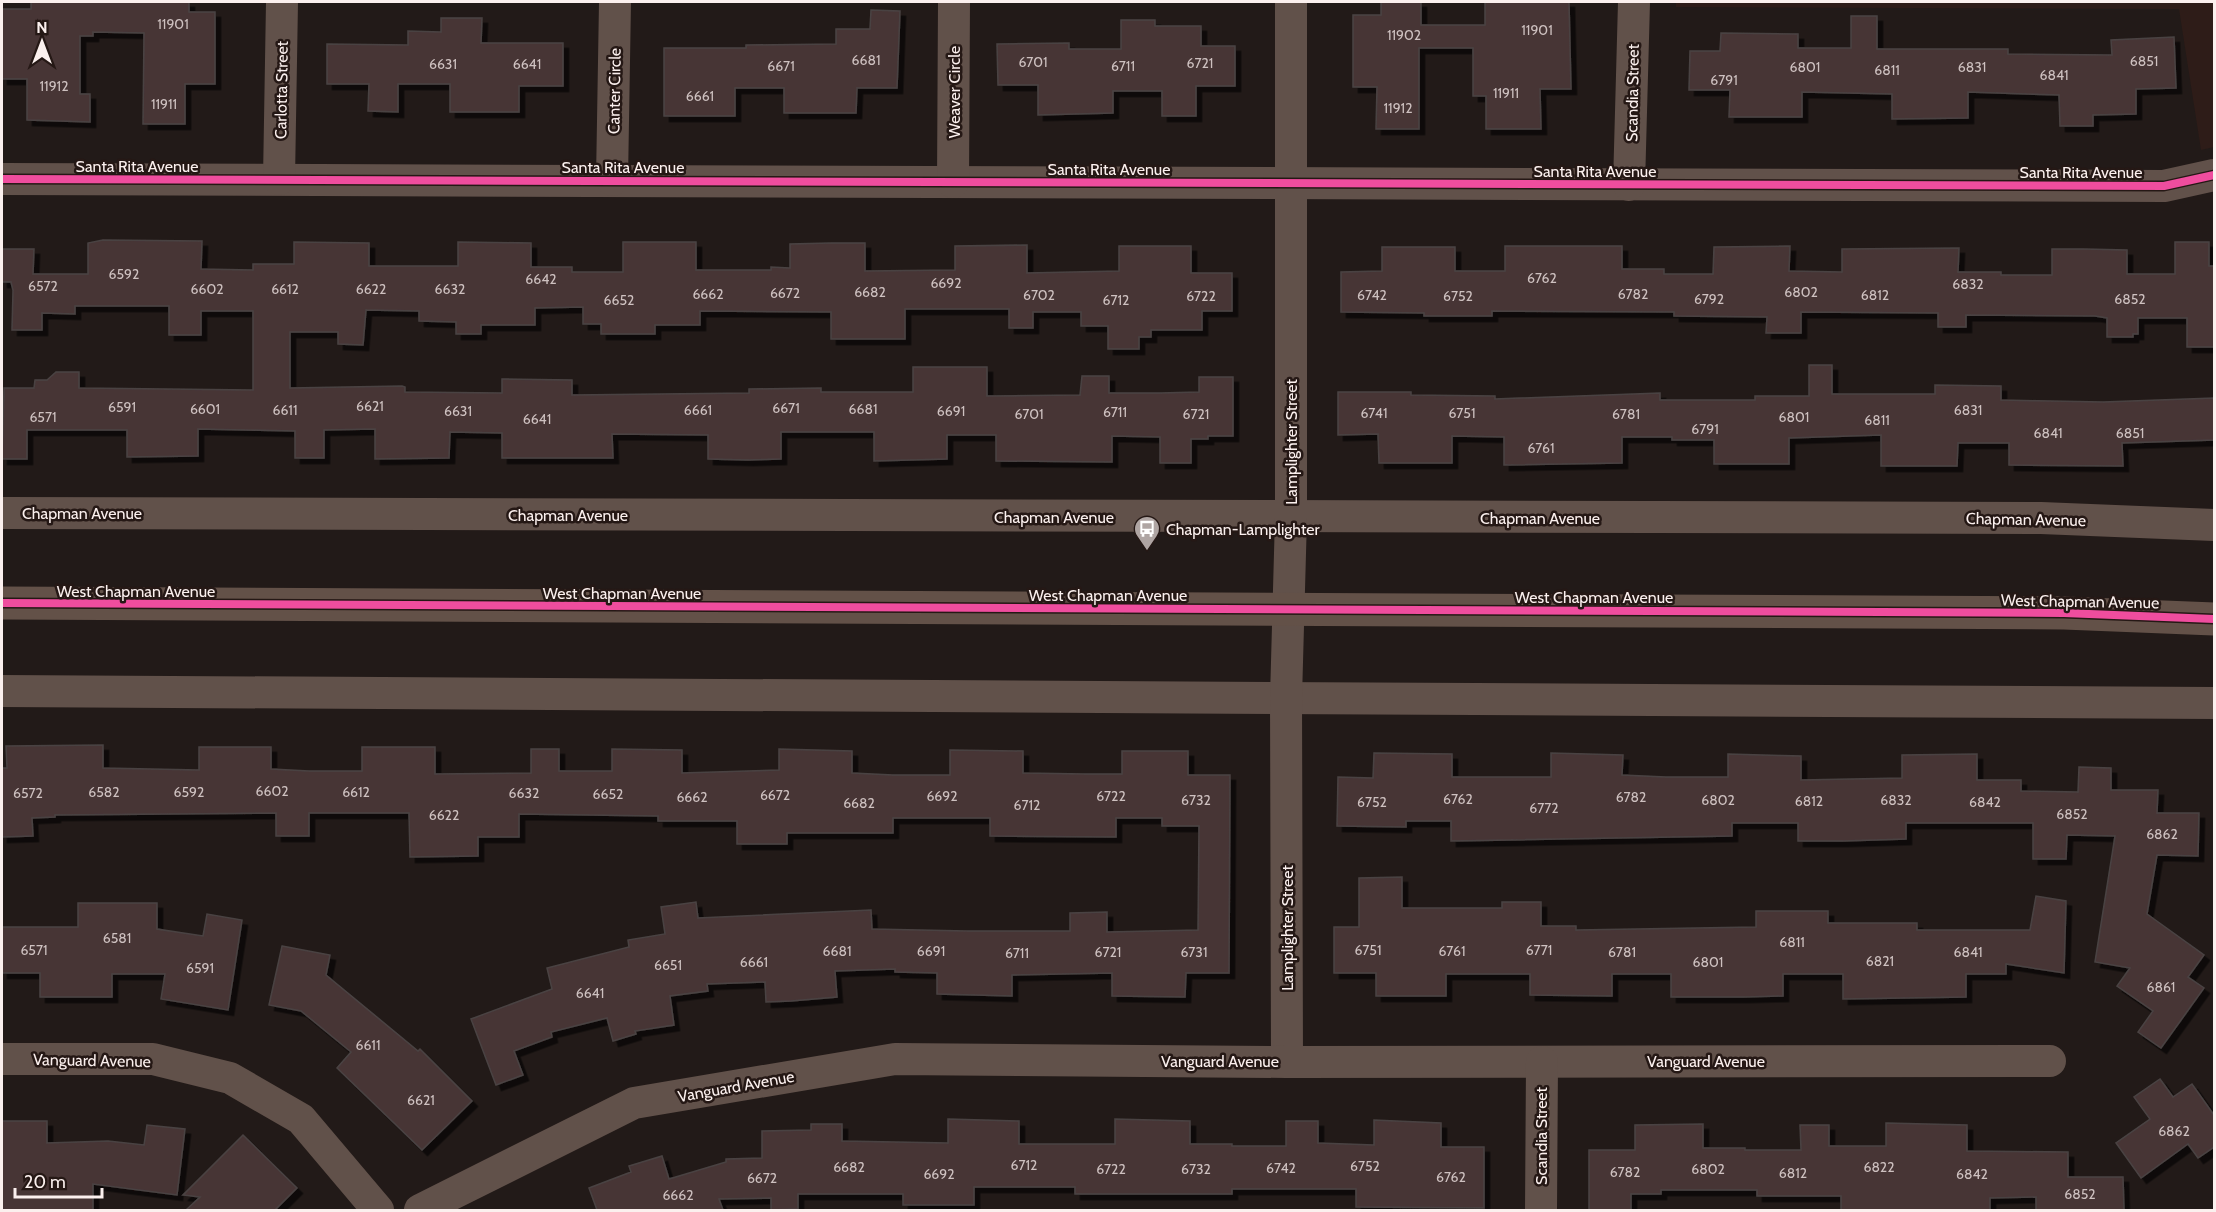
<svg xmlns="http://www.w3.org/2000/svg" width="2216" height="1212" font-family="Cabin,sans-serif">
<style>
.built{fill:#2e1c18}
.building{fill:#463536;stroke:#4a4343;stroke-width:1.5;filter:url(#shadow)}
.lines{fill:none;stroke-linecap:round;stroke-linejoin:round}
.minor{stroke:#61514a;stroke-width:32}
.primary{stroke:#635148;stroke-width:33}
.cycleway-casing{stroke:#251815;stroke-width:11}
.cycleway{stroke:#ef4d9e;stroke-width:8}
.labels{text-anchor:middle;stroke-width:5;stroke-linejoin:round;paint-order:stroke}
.number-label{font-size:14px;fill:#cec1c0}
.street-label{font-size:16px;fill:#fbf0ee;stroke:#251815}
.poi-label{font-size:16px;fill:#fbf0ee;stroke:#251815;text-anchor:start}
</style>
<defs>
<filter id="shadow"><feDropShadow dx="5.5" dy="5.5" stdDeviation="0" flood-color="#0009"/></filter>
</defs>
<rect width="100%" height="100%" fill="#221a18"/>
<polygon class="built" points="1676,2 2214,2 2214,147 2201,150 2179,9 1676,7"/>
<g class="building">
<polygon points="31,2 189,2 189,12 215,12 215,84 185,84 185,124 143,124 144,33 93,32 93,36 80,36 80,94 90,94 90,122 27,120 27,79 2,79 2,9 31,9"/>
<polygon points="1381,2 1421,2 1421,25 1485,25 1485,2 1569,2 1571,89 1540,89 1541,129 1486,129 1486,96 1473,96 1473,48 1419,48 1419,129 1376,129 1377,87 1353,87 1353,15 1381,15"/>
<polygon points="871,10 900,11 897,88 857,88 856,113 784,113 784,88 735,88 735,116 664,116 664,48 746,48 746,45 836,44 836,29 870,29"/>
<polygon points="1851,16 1877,16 1877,49 2008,49 2008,54 2112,55 2111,40 2174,37 2176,88 2136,89 2136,114 2093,115 2093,126 2060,126 2059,95 1968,92 1968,118 1892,119 1892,94 1802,92 1802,117 1729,117 1730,90 1689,90 1690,51 1720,51 1721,33 1798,34 1798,48 1851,48"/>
<polygon points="441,18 482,18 481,43 563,43 563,86 519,86 519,112 450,112 450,84 398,84 398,112 368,111 369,84 327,84 327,44 408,45 408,31 441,32"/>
<polygon points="1121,20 1155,20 1155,26 1201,26 1201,46 1235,46 1235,86 1196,86 1196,116 1162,116 1162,91 1113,91 1113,113 1038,115 1038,85 998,85 997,44 1069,43 1069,49 1121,49"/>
<polygon points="103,240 202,241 201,269 253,270 253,264 294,264 294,242 369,243 369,266 458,266 458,242 531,243 531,267 572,267 572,272 623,272 623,242 696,242 696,270 771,270 771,267 790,268 790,244 831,243 865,243 865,271 955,270 955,246 1027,245 1027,273 1119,271 1119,246 1191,246 1191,273 1232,273 1232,311 1202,311 1202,330 1151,330 1151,337 1139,337 1139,349 1108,349 1108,326 1081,326 1081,312 1033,312 1033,328 1009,328 1009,309 905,309 905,339 831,339 831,312 700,311 700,325 655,325 655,334 601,334 601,324 583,324 583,307 535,308 535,325 481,325 481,334 456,334 456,322 419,321 419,311 366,310 363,345 338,344 338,332 290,332 290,388 402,386 405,387 405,392 502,393 502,379 572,380 572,395 749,393 749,389 821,388 821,392 913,392 913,367 987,367 987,396 1080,395 1082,376 1109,376 1109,393 1160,393 1199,392 1199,377 1233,377 1233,436 1208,436 1208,439 1191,439 1191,463 1160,463 1160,437 1112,436 1112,462 996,461 996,435 947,435 947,459 874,461 874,432 781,432 781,459 748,460 708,459 708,435 612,434 613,458 502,458 502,433 450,432 449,458 375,459 375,429 324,430 324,458 295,458 295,431 198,429 198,456 127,457 127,430 27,430 27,459 2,459 4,388 34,388 35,380 47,380 56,372 79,372 79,388 253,390 253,311 201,311 201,335 169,335 169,306 75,306 75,314 42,313 42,330 12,330 13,290 11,282 2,282 2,249 34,249 33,274 88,274 88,243"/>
<polygon points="2175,242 2209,242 2209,266 2214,266 2214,347 2187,347 2187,318 2138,318 2138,334 2133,334 2133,337 2107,337 2107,318 2095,316 1966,315 1966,327 1938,327 1938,313 1801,312 1801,333 1766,333 1767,317 1674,316 1674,312 1492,311 1492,316 1424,316 1424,313 1341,312 1341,272 1382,271 1382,247 1455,247 1455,271 1505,271 1505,246 1622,246 1622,269 1664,269 1664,274 1713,274 1714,247 1790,246 1789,271 1842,272 1842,249 1959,248 1958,272 2001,272 2001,275 2052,275 2052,249 2084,249 2127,250 2127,274 2175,274"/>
<polygon points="1809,365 1832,365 1832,394 1935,394 1935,385 2001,386 2001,400 2103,402 2214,398 2214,440 2122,443 2123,466 2009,465 2009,443 1958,443 1957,466 1881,466 1881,435 1789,438 1789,464 1714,464 1714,440 1672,440 1672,437 1622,437 1622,463 1504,465 1504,437 1452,436 1452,463 1379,463 1378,434 1338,435 1338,392 1411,392 1411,395 1495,396 1495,399 1660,393 1660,400 1755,400 1755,396 1809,396"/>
<polygon points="103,745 103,768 199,770 199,747 271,747 271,769 309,771 362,771 362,747 435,747 435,774 531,773 531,749 559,749 559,771 612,771 612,749 682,750 682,773 779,770 779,749 852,751 852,773 893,775 950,775 950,750 1023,751 1023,773 1085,774 1122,774 1122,751 1188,751 1188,775 1230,775 1229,973 1186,973 1185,997 1112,996 1112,973 1012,975 1012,996 937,994 937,973 895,972 895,969 835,971 837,997 791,1001 766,1002 765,982 707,984 708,991 670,996 674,1025 635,1031 636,1034 613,1041 607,1018 551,1032 552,1037 514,1051 523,1075 496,1085 471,1019 552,989 547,968 629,947 628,940 665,934 661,907 696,902 698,918 871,910 872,929 967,931 1070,931 1070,913 1107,912 1107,932 1198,930 1199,826 1162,826 1162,818 1116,818 1116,837 990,836 990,818 893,818 893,833 787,833 787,844 737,844 737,821 658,821 658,816 519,814 519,837 478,837 478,856 410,857 409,813 309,813 309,836 276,836 276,813 55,815 55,817 32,818 33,836 2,837 2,768 7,768 6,746"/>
<polygon points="1374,753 1452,754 1452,777 1551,777 1551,753 1623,755 1622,775 1666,777 1728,777 1728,754 1801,756 1801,780 1902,778 1902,755 1977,754 1977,780 2021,780 2021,791 2078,792 2079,767 2111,768 2111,790 2158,790 2157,813 2199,813 2198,856 2157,855 2147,914 2204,955 2188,977 2204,988 2161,1048 2138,1032 2153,1011 2117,986 2130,968 2095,962 2115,836 2067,835 2066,859 2033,859 2033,823 1906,823 1906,839 1843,841 1798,841 1798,823 1732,823 1732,836 1451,841 1451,821 1406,821 1406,827 1337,826 1338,777 1373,778"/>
<polygon points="1402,877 1402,908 1502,908 1502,902 1541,902 1541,926 1576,926 1576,930 1756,927 1756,911 1828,911 1828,923 1917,923 1917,930 2030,930 2036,896 2066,901 2064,973 2006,964 2006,974 1966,974 1966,997 1843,999 1843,974 1783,974 1783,996 1744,997 1671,997 1671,974 1612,974 1612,996 1530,995 1530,974 1446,974 1446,996 1376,996 1376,973 1334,973 1334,927 1359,927 1359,878"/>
<polygon points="78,903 157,903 157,929 203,936 207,914 242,920 228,1010 161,999 165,974 112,974 112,997 40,997 40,973 2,973 2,927 78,927"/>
<polygon points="282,946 330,955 326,975 418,1051 420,1049 472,1101 422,1150 337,1068 351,1052 301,1011 269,1005"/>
<polygon points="2160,1079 2173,1097 2192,1084 2214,1115 2214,1147 2198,1158 2188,1144 2141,1178 2116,1143 2150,1119 2134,1097"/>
<polygon points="948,1119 1019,1121 1019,1144 1115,1144 1115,1119 1190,1121 1190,1144 1232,1144 1232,1146 1286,1146 1286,1121 1318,1121 1318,1143 1374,1145 1374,1120 1441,1123 1441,1147 1484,1147 1484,1208 1356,1207 1356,1189 1232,1189 1232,1194 1075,1194 1075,1187 974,1187 974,1205 903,1205 903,1194 798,1194 798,1209 771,1210 771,1198 719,1199 723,1210 597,1210 589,1188 631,1172 629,1166 662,1156 669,1179 726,1162 726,1159 762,1158 762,1131 811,1130 811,1124 842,1124 842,1141 948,1143"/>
<polygon points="2,1121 47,1121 47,1143 108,1141 144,1145 147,1125 185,1129 177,1195 93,1184 93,1210 2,1210"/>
<polygon points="1886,1123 1967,1125 1967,1151 2068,1152 2068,1177 2123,1177 2124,1210 2036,1210 2036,1197 1990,1198 1990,1210 1841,1210 1841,1196 1757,1196 1757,1190 1661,1190 1661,1194 1631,1194 1631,1210 1589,1210 1589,1150 1635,1150 1635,1125 1703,1124 1703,1148 1745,1148 1745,1150 1801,1150 1800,1125 1829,1125 1829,1146 1886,1146"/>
<polygon points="243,1135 297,1188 275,1210 186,1210 200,1197 183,1195"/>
</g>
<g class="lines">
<g class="minor">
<polyline points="2,179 2164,186 2214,175"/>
<polyline points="279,179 282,2"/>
<polyline points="612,180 615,2"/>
<polyline points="953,182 954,2"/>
<polyline points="1629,185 1634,2"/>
<polyline points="2,513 2041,518 2214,525"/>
<polyline points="2,691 2214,703"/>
<polyline points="2,1059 153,1059 230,1078 301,1119 378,1210"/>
<polyline points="1287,1062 1286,698 1291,517 1291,2"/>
<polyline points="420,1210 634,1103 895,1059 1287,1062 2050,1061"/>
<polyline points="1541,1210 1542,1062"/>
</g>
<polyline class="primary" points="2,603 2064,613 2214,619"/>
<defs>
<g id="cycleway">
<polyline points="2,179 2164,186 2214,175"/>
<polyline points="2,603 2064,613 2214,619"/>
</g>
</defs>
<use href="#cycleway" class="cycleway-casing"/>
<use href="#cycleway" class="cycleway"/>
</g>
<defs>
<symbol id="bus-pin" viewBox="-11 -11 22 30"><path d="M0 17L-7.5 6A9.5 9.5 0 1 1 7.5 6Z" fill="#afa5a3" stroke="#251815"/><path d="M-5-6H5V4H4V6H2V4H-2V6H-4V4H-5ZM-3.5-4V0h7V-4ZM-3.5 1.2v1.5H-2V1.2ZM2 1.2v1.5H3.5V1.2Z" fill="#fff"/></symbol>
</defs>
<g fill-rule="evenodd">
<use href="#bus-pin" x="1132" y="514" width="30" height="40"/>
</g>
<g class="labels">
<g class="number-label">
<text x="173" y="29">11901</text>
<text x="1537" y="35">11901</text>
<text x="1404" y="40">11902</text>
<text x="866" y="65">6681</text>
<text x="2144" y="66">6851</text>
<text x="1033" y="67">6701</text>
<text x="1200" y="68">6721</text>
<text x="443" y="69">6631</text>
<text x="527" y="69">6641</text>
<text x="781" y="71">6671</text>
<text x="1123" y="71">6711</text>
<text x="1805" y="72">6801</text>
<text x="1972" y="72">6831</text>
<text x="1887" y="75">6811</text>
<text x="2054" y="80">6841</text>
<text x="1724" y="85">6791</text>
<text x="54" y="91">11912</text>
<text x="1506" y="98">11911</text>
<text x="700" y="101">6661</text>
<text x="164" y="109">11911</text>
<text x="1398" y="113">11912</text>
<text x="124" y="279">6592</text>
<text x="1542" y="283">6762</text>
<text x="541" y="284">6642</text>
<text x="946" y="288">6692</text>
<text x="1968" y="289">6832</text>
<text x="43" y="291">6572</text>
<text x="207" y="294">6602</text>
<text x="285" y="294">6612</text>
<text x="371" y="294">6622</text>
<text x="450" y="294">6632</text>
<text x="870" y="297">6682</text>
<text x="1801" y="297">6802</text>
<text x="785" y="298">6672</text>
<text x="708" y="299">6662</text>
<text x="1633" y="299">6782</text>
<text x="1039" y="300">6702</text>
<text x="1372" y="300">6742</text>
<text x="1875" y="300">6812</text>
<text x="1201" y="301">6722</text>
<text x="1458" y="301">6752</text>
<text x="1709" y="304">6792</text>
<text x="2130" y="304">6852</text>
<text x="619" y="305">6652</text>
<text x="1116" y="305">6712</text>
<text x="370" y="411">6621</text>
<text x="122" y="412">6591</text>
<text x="786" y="413">6671</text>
<text x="205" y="414">6601</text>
<text x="863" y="414">6681</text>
<text x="285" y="415">6611</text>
<text x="698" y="415">6661</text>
<text x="1968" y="415">6831</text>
<text x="458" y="416">6631</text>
<text x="951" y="416">6691</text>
<text x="1115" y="417">6711</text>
<text x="1374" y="418">6741</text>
<text x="1462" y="418">6751</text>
<text x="1029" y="419">6701</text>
<text x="1196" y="419">6721</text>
<text x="1626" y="419">6781</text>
<text x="43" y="422">6571</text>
<text x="1794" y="422">6801</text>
<text x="537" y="424">6641</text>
<text x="1877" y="425">6811</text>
<text x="1705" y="434">6791</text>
<text x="2048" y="438">6841</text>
<text x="2130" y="438">6851</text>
<text x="1541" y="453">6761</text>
<text x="272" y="796">6602</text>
<text x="104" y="797">6582</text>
<text x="189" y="797">6592</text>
<text x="356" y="797">6612</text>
<text x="28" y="798">6572</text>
<text x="524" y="798">6632</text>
<text x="608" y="799">6652</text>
<text x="775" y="800">6672</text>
<text x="942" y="801">6692</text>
<text x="1111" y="801">6722</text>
<text x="692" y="802">6662</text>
<text x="1631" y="802">6782</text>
<text x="1458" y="804">6762</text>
<text x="1196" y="805">6732</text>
<text x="1718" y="805">6802</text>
<text x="1896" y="805">6832</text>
<text x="1809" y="806">6812</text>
<text x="1372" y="807">6752</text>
<text x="1985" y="807">6842</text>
<text x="859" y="808">6682</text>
<text x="1027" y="810">6712</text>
<text x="1544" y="813">6772</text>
<text x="2072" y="819">6852</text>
<text x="444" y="820">6622</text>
<text x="2162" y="839">6862</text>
<text x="117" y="943">6581</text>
<text x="1792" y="947">6811</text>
<text x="34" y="955">6571</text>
<text x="1368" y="955">6751</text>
<text x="1539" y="955">6771</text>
<text x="837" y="956">6681</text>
<text x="931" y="956">6691</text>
<text x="1452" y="956">6761</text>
<text x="1108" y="957">6721</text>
<text x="1194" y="957">6731</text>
<text x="1622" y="957">6781</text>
<text x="1968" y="957">6841</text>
<text x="1017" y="958">6711</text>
<text x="1880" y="966">6821</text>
<text x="754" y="967">6661</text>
<text x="1708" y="967">6801</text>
<text x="668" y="970">6651</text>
<text x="200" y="973">6591</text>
<text x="2161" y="992">6861</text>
<text x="590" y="998">6641</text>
<text x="368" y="1050">6611</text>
<text x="421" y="1105">6621</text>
<text x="2174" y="1136">6862</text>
<text x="1024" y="1170">6712</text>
<text x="1365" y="1171">6752</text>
<text x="849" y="1172">6682</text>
<text x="1879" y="1172">6822</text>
<text x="1281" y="1173">6742</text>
<text x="1111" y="1174">6722</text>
<text x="1196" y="1174">6732</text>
<text x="1708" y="1174">6802</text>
<text x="1625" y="1177">6782</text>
<text x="1793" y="1178">6812</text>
<text x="939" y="1179">6692</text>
<text x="1972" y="1179">6842</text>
<text x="1451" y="1182">6762</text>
<text x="762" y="1183">6672</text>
<text x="2080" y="1199">6852</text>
<text x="678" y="1200">6662</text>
</g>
<g class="street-label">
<text transform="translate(281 90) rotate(-89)" y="6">Carlotta Street</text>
<text transform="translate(614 91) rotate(-89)" y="6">Canter Circle</text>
<text transform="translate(954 92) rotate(-90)" y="6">Weaver Circle</text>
<text transform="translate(1632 93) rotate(-89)" y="6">Scandia Street</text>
<text x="137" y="172">Santa Rita Avenue</text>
<text x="623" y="173">Santa Rita Avenue</text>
<text x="1109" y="175">Santa Rita Avenue</text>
<text x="1595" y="177">Santa Rita Avenue</text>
<text x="2081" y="178">Santa Rita Avenue</text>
<text transform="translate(1291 442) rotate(-90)" y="6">Lamplighter Street</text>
<text x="82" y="519">Chapman Avenue</text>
<text x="568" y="521">Chapman Avenue</text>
<text x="1054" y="523">Chapman Avenue</text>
<text x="1540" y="524">Chapman Avenue</text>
<text transform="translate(2026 519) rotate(1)" y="6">Chapman Avenue</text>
<text x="136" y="597">West Chapman Avenue</text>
<text x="622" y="599">West Chapman Avenue</text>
<text x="1108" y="601">West Chapman Avenue</text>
<text x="1594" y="603">West Chapman Avenue</text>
<text transform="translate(2080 601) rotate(1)" y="6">West Chapman Avenue</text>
<text transform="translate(1287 928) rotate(-90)" y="6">Lamplighter Street</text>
<text transform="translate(92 1060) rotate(1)" y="6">Vanguard Avenue</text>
<text x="1220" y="1067">Vanguard Avenue</text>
<text x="1706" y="1067">Vanguard Avenue</text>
<text transform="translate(736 1086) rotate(-10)" y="6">Vanguard Avenue</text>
<text transform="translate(1541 1136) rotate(-90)" y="6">Scandia Street</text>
</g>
<g class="poi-label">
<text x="1166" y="535">Chapman-Lamplighter</text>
</g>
</g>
<rect width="2216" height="1212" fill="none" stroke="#fbf0ee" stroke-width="6"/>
<g transform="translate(42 42)" stroke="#251815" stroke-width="4.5" paint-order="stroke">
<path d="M0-4.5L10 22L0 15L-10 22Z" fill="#fbf0ee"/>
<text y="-9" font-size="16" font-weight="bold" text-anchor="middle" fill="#fbf0ee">N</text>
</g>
<path d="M15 1188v9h87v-9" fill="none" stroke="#fbf0ee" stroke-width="3"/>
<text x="24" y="1188" font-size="18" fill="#fbf0ee" stroke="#251815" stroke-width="4.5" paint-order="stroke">20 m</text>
</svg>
